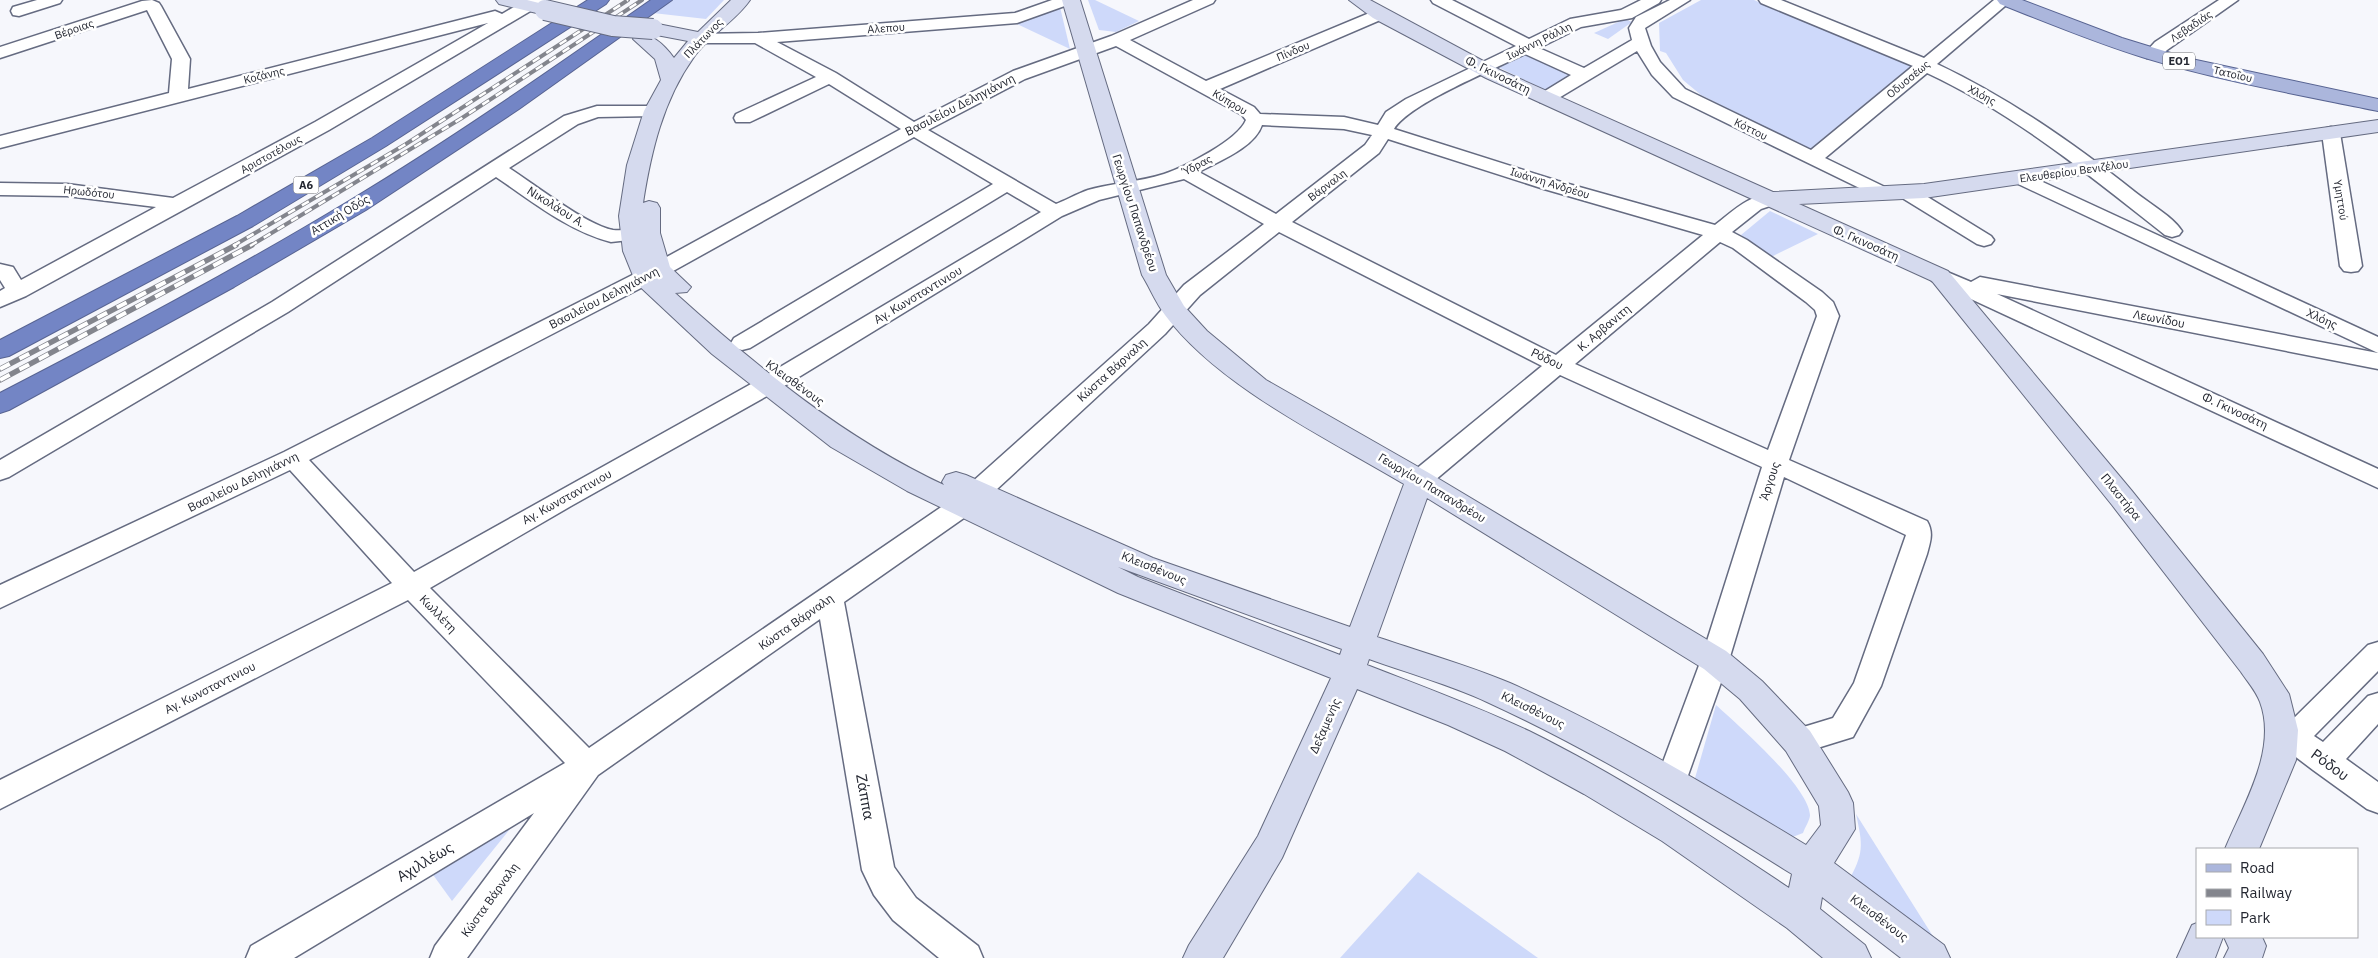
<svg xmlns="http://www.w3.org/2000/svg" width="2378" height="958" font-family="'IBM Plex Sans',sans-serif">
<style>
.green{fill:#ced9fa}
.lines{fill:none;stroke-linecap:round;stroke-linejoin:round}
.street-casing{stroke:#656b81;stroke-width:3}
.secondary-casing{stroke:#656b81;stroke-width:2}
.primary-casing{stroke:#586492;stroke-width:2}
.highway-casing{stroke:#586492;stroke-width:2}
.street{fill:#fff;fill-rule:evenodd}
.secondary{fill:#d5daee;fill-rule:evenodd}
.primary{fill:#abb6dc;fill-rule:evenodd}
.highway{fill:#7385c5;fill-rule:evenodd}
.rail-far1-casing{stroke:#83858d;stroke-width:4}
.rail-casing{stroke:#83858d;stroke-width:5.5}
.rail-far1{stroke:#fff;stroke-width:2.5;stroke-dasharray:8;stroke-linecap:butt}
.rail{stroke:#fff;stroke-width:4;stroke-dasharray:11;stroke-linecap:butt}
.secondary-bridge-casing{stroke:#656b81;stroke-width:22;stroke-linecap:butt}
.secondary-bridge{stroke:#d5daee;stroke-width:20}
.labels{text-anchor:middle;stroke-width:5;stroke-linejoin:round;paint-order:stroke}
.far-street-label{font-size:11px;fill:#252832;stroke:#fff}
.shield{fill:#fff;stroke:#666870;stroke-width:1}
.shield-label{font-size:11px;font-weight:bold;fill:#252832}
.street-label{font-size:12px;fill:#252832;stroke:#fff}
.near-street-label{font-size:15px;fill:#252832;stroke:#fff}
</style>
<rect width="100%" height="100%" fill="#f6f7fc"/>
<g class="green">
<polygon points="673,0 724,0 706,19 653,13"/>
<polygon points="1088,0 1095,0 1139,21 1116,32 1099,30"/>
<polygon points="1701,0 1754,0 1911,66 1810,149 1789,141 1789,139 1701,95 1683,80 1666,53 1660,51 1659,23"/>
<polygon points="1060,7 1070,49 1017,24"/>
<polygon points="1625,19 1632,22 1608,39 1594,33"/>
<polygon points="1525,52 1574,75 1547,91 1498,67"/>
<polygon points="1770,211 1818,234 1771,257 1741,235"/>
<path d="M1716,705c23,21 92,81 94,110 0,5 -5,12 -7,18l-21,8 -89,-56z"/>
<path d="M1856,814l85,135 -93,-67c16,-29 15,-36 8,-68z"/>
<polygon points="518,819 452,901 431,872"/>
<polygon points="1418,872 1538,958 1340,958"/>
</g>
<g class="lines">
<defs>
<g id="street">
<polygon points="37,0 62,0 60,3 19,16 13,15 11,11 13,7"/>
<polygon points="152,0 159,3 161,6 190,59 188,89 495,11 502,14 526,0 546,0 544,3 329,130 26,296 0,307 0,291 5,288 0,280 0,264 13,267 21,280 156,207 67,196 0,195 0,183 67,184 173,198 315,122 488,23 0,148 0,136 169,93 172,59 147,10 0,58 0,47 142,1"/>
<path d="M1052,0h23l-2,3 -56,20 -240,19 59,31 78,49 99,-51 98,-35 82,-36h22l-2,3 -83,37 76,41 173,-72 6,1 2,4 -2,4 -165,71 34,18 6,7 84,3 34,8 8,-13 20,-13 110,-53 -83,-43 -2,-3h21l77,39 41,-20 51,-9 20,-10h20l-2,3 -27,15 -51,9 -42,21 45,20 48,-28 -3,-12 7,-11 34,-17h20l-45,28 6,18 9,16 25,27 126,61 102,-84 -152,-63 -2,-3h22l143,58 70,-58h18l-75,64c72,34 136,79 198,128 15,12 37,24 47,39l-3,4 -7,2 -7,-2c-76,-60 -150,-121 -238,-162l-102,85 64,31 3,4 -3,4 -7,2 -209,-102 -21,-22 -15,-24 -85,51h-12l-3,-4 3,-4 31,-19 -46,-21c-30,15 -115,49 -131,75l164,52 157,44c17,-13 38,-35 61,-29l3,4 -3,4 -15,5 -29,23 15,8 75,52 11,10 6,14 -50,144 138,61c7,12 3,21 0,33l-46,132 -28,51 -55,17 -11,-4 -4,-9 4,-9 46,-14 21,-35 52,-148 -122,-58 -55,183 -43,121 -4,9 -11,4 -11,-4 -4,-9 45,-121 61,-193 -202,-92 -132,111 -9,3 -9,-3 -4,-6 4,-6 132,-108 -263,-134 -79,63 -35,39 -194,179 -127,89 50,265 22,31 62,48 5,12h-44l-46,-38 -19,-25 -12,-25 -42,-251 -222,156 -131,183h-37l5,-12 99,-133 -240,145h-48l5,-12 314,-183 -157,-163 -408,209v-29l392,-197 -102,-113 -290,138v-23l284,-133 368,-187 249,-136 -72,-45 -79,38h-14l-2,-4 2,-4 80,-37 -61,-34h-53l-6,-1 -2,-4 2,-4 62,-1 257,-20zM1116,46l126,69 4,5c-8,20 -61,47 -82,54 -25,8 -52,9 -76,16 -11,4 -22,10 -32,14l-128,-74 97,-51zM1262,125l82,4 28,6 -7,10 -89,69 -77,-42c20,-11 55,-24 63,-47zM914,137l79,47 -259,154 -3,5 3,5 8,2 8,-2 257,-156 34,20 -281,167 -346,193 -105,-112 357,-185zM1388,139l156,50 159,46 -147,120 -264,-133 87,-69zM1184,179l80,45 -80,61 -35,39 -196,175 -364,249 -159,-160 141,-82 205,-115 286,-175 37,-16zM1720,242l13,6 73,54 9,8 2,6 -49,134 -193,-86z"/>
<polygon points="2219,0 2238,0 2167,50 2159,58 2147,58 2144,54 2155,42"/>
<path d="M597,106h57l6,1 3,4 -3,4 -6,1 -56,1 -20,7 -69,44c25,16 77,57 104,62 15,2 29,-5 43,-1l3,4 -3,4 -45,5c-43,-11 -79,-41 -115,-65l-208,135 -279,165 -9,3v-20l272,-158 292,-186z"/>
<polygon points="2331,127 2338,129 2340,133 2362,266 2358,271 2351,272 2344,271 2340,266 2322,133 2324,129"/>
<polygon points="2021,172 2378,337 2378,353 2014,182 2011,178 2014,174"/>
<polygon points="1906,186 1913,188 1991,236 1994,240 1991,244 1984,246 1977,244 1899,196 1896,192 1899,188"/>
<polygon points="1940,269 1971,282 1980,277 2378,353 2378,369 1997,294 2378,469 2378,488 1932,281 1929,276 1932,271"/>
<polygon points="2378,642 2378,671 2314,736 2323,742 2368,696 2378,693 2378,724 2346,759 2378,782 2378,813 2367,809 2313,770 2272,739 2267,730 2272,721 2282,717 2291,721 2368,645"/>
</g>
<g id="secondary">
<polygon points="496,0 527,0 551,6 554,10 551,14 545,15 499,4"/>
<path d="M731,0h19c-15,22 -41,35 -56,57 -31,43 -43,95 -51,146l6,-2 8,2 3,5v25l10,34 21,20 -4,5 -12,1c82,74 169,145 269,192l-2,-3 4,-7 10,-3 10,3 187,83 197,69 54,-143c-77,-46 -185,-97 -239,-169 -9,-12 -15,-27 -23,-40l-80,-275h18l86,275 18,31 23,25 59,49 163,93 297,178 36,30 48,50 38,61 5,11 2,26 -21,34 110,82 6,13h-49l-79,-61 -2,12 45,36 6,13h-48l-36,-30 -125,-87 -78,-47 -79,-43 -57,-26 -91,-36 -75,169 -59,100h-40l6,-13 69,-109 73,-158 -213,-85 -211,-102 -76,-44 -119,-93 -76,-71 -13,-32 -4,-35 8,-51 17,-54 17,-31 -6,-21 -22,-20 2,-4c16,-4 30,11 39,23l14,-17 -42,-8 -2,-4 2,-4 7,-2 45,9zM1427,498l277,171 36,30 46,52 33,55 2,19 -15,20c-96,-58 -193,-116 -296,-162 -43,-18 -89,-31 -133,-46zM1118,567l224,82 -2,6 -202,-78zM1369,659c39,14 81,26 118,43 107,49 206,110 305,172l-3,14c-85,-57 -169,-112 -260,-157 -53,-25 -108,-45 -162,-66z"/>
<path d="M1349,0h21l130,70 273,122 151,-8 454,-64v12l-454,66 -125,6 149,67 184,220 131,163 26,40 9,36 -2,30 -37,89h-34c18,-44 53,-99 35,-147 -4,-11 -13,-21 -19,-30l-129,-167 -180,-224 -446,-203 -113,-60z"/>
<polygon points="2197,923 2197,937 2223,937 2215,958 2177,958 2192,925"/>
<polygon points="2224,937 2262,937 2266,946 2262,958 2224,958 2229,948"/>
</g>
<path id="primary" d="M1997,0h25l100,38 65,20 191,41v12c-78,-16 -157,-30 -233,-53 -49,-15 -97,-35 -145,-54z"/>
<g id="highway">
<polygon points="588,0 609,0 606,4 386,146 253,226 9,356 0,358 0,340 237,216 372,138"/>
<path d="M651,0h21l-153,109 -153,101 -132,77 -225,123 -9,3v-20c118,-61 235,-123 349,-192 103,-62 203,-132 302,-201z"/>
</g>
</defs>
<use href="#street" class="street-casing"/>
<use href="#secondary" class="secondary-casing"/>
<use href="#primary" class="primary-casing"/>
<use href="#highway" class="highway-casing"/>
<use href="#street" class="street"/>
<use href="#secondary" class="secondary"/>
<use href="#primary" class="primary"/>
<use href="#highway" class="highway"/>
<defs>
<g id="rail-far1">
<polyline points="233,246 406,144 628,0"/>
<polyline points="250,246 462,118 642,0"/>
</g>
<g id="rail">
<polyline points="0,369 236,245"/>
<polyline points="0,380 252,245"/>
</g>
</defs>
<use href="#rail-far1" class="rail-far1-casing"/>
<use href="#rail" class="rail-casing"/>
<use href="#rail-far1" class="rail-far1"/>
<use href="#rail" class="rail"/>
<defs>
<polyline id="secondary-bridge" points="545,10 613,26 653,29"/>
</defs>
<use href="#secondary-bridge" class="secondary-bridge-casing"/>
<use href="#secondary-bridge" class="secondary-bridge"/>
</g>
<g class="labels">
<g class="far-street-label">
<text transform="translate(2191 26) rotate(-34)" y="4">Λεβαδιάς</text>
<text transform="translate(886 28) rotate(-4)" y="4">Αλεπου</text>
<text transform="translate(74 29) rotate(-19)" y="4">Βέροιας</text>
<text transform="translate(703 38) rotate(-46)" y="4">Πλάτωνος</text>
<text transform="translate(1539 41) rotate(-26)" y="4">Ιωάννη Ράλλη</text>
<text transform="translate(1293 51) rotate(-23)" y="4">Πίνδου</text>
<text transform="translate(2233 74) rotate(13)" y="4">Τατοΐου</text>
<text transform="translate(264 75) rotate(-14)" y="4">Κοζάνης</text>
<text transform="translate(1908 79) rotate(-40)" y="4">Οδυσσέως</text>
<text transform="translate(1982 95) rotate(28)" y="4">Χλόης</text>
<text transform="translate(1230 102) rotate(31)" y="4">Κύπρου</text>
<text transform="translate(1751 129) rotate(26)" y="4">Κόττου</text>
<text transform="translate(271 154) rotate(-29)" y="4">Αριστοτέλους</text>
<text transform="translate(1197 165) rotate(-28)" y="4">Ύδρας</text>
<text transform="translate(2074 171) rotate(-8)" y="4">Ελευθερίου Βενιζέλου</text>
<text transform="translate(1550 183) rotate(17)" y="4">Ιωάννη Ανδρέου</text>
<text transform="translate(1327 185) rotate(-37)" y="4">Βάρναλη</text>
<text transform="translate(89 192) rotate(6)" y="4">Ηρωδότου</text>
<text transform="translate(2341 200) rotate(81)" y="4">Υμηττού</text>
</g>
<g class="shield">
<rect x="2163" y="52.5" width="32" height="17" rx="4"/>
<rect x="293.5" y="176.5" width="25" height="17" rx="4"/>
</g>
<g class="shield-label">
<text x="2179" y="65">ΕΟ1</text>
<text x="306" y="189">Α6</text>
</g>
<g class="street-label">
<text transform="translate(1498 75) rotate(26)" y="4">Φ. Γκινοσάτη</text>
<text transform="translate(960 105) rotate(-27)" y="4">Βασιλείου Δεληγιάννη</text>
<text transform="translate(556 207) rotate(32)" y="4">Νικολάου Α.</text>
<text transform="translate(1135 213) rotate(72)" y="4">Γεωργίου Παπανδρέου</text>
<text transform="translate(340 215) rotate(-31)" y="4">Αττική Οδός</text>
<text transform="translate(1866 243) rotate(24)" y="4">Φ. Γκινοσάτη</text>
<text transform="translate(918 295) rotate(-31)" y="4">Αγ. Κωνσταντινιου</text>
<text transform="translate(604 298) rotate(-27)" y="4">Βασιλείου Δεληγιάννη</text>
<text transform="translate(2159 319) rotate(11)" y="4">Λεωνίδου</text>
<text transform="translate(2322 319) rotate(25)" y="4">Χλόης</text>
<text transform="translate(1604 328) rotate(-40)" y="4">Κ. Αρβανιτη</text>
<text transform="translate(1547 359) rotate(26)" y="4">Ρόδου</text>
<text transform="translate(1112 370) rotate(-42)" y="4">Κώστα Βάρναλη</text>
<text transform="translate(795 383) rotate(36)" y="4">Κλεισθένους</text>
<text transform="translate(2235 411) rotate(25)" y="4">Φ. Γκινοσάτη</text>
<text transform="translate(1770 481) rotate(-72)" y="4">Άργους</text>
<text transform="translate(243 482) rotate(-26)" y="4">Βασιλείου Δεληγιάννη</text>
<text transform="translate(1432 488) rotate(31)" y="4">Γεωργίου Παπανδρέου</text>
<text transform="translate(567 497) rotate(-29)" y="4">Αγ. Κωνσταντινιου</text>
<text transform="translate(2121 497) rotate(51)" y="4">Πλαστήρα</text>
<text transform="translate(1154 568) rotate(22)" y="4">Κλεισθένους</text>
<text transform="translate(438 614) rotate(46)" y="4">Κωλλέτη</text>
<text transform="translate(796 622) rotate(-35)" y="4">Κώστα Βάρναλη</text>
<text transform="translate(210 688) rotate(-27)" y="4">Αγ. Κωνσταντινιου</text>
<text transform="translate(1533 710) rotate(26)" y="4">Κλεισθένους</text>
<text transform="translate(1325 726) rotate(-66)" y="4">Δεξαμενής</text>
<text transform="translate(490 900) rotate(-54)" y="4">Κώστα Βάρναλη</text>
<text transform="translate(1879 918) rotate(37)" y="4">Κλεισθένους</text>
</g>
<g class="near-street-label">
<text transform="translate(2330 765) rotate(36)" y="5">Ρόδου</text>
<text transform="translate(865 797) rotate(80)" y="5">Ζάππα</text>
<text transform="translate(425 862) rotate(-31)" y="5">Αχιλλέως</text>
</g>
</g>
<rect x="2196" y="848" width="162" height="90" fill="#ffffff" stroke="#a8a9ad"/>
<rect x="2206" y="864" width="25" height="8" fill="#abb6dc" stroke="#a8a9ad"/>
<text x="2240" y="873" font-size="15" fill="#252832">Road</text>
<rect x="2206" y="889" width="25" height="8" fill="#83858d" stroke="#a8a9ad"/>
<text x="2240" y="898" font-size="15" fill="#252832">Railway</text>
<rect x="2206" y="910" width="25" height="15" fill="#ced9fa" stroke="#a8a9ad"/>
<text x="2240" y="923" font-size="15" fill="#252832">Park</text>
</svg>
